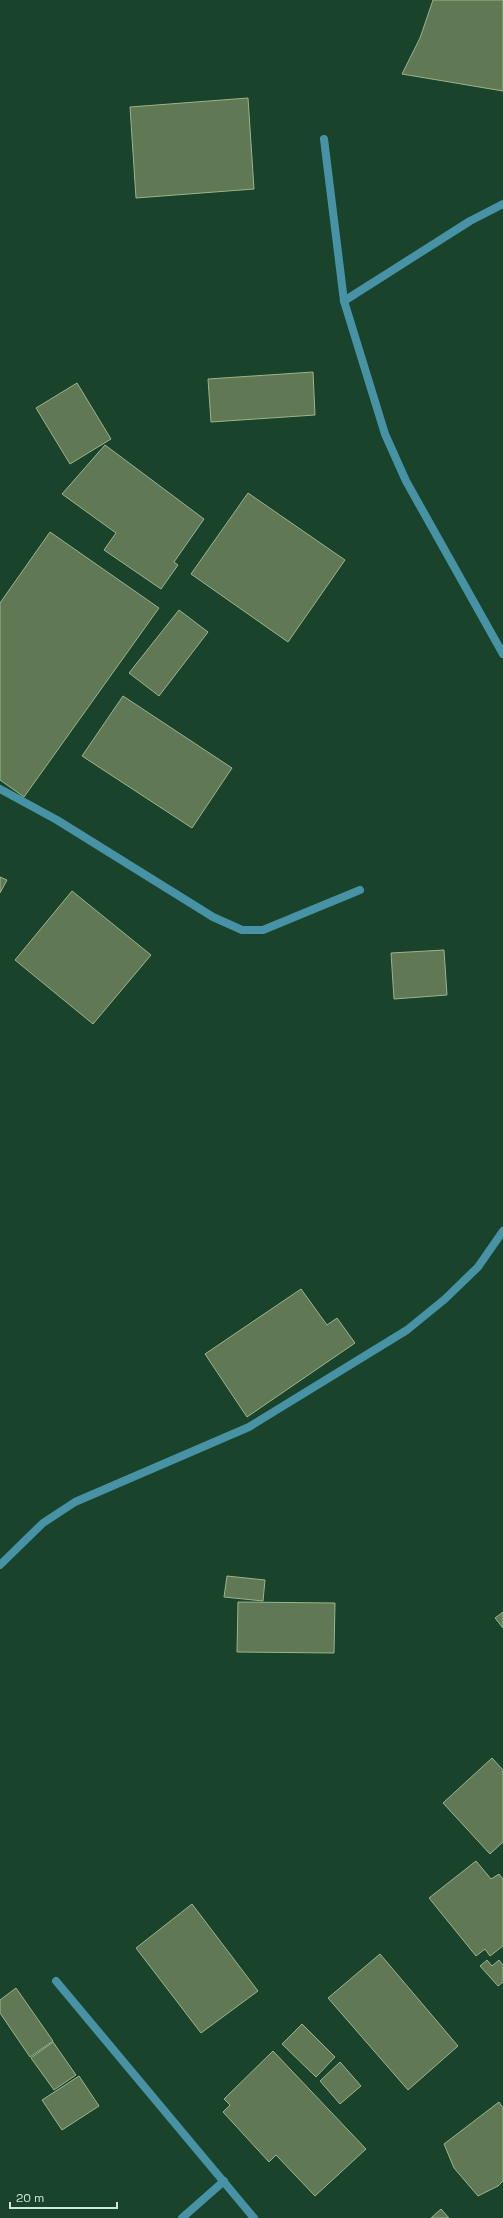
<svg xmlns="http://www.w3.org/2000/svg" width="503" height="2218" font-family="'Space Grotesk',sans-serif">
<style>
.building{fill:#607853;stroke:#9ab58c}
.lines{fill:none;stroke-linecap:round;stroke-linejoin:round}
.street{stroke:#4793a5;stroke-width:8}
</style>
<rect width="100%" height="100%" fill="#1a432b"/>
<g class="building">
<polygon points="433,0 503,0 503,91 402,74 420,38"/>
<polygon points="248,98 254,189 136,198 130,107"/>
<polygon points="313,372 315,415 211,422 208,379"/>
<polygon points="77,383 111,439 70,464 36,408"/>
<polygon points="105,445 204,519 174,562 178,565 161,589 104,550 116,533 62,494"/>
<polygon points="248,493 345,560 288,642 191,574"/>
<polygon points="50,532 159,608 24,797 0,780 0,603"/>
<polygon points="179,610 208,632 159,696 129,673"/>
<polygon points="123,696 232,768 192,828 82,756"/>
<polygon points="0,877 7,880 0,893"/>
<polygon points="72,891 151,955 93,1024 15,960"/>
<polygon points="444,950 447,995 394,999 391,953"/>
<polygon points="301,1289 327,1325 337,1318 355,1343 247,1417 205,1354"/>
<polygon points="227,1576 265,1580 263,1601 224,1597"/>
<polygon points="238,1602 335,1603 334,1653 237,1652"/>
<polygon points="503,1612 503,1628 495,1618"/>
<polygon points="492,1758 503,1770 503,1842 490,1854 443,1803"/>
<polygon points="476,1861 491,1879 499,1874 503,1879 503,1946 490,1956 485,1949 476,1956 429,1898"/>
<polygon points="192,1904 258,1991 201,2033 136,1948"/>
<polygon points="380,1954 458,2046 408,2090 328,1998"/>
<polygon points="487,1960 492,1966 499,1960 503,1965 503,1982 498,1986 480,1966"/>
<polygon points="16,1988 53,2041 30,2057 0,2013 0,2000"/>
<polygon points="302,2024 335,2057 316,2077 282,2044"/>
<polygon points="53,2042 76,2075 54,2090 31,2058"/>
<polygon points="273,2051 366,2149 315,2196 276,2155 269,2162 223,2112 230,2105 224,2099"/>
<polygon points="340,2062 361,2086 340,2104 320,2081"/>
<polygon points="79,2076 99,2106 62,2130 42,2100"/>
<polygon points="499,2102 503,2108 503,2181 498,2186 478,2196 454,2168 444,2144"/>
<polygon points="441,2209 449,2218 431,2218"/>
</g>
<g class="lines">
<g class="street">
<polyline points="324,139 344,301 385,434 406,481 503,654"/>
<polyline points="344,301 470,221 503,204"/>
<polyline points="0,789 57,820 213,917 242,930 263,930 360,890"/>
<polyline points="0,1565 43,1523 75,1502 249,1427 407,1330 445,1299 478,1267 503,1231"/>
<polyline points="56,1981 254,2218"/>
<polyline points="182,2218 224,2181"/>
</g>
</g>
<path d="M10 2202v6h107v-6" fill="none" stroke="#d0e7d7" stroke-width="2"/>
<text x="16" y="2202" font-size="12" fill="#d0e7d7" stroke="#1a432b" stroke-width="3" paint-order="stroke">20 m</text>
</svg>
